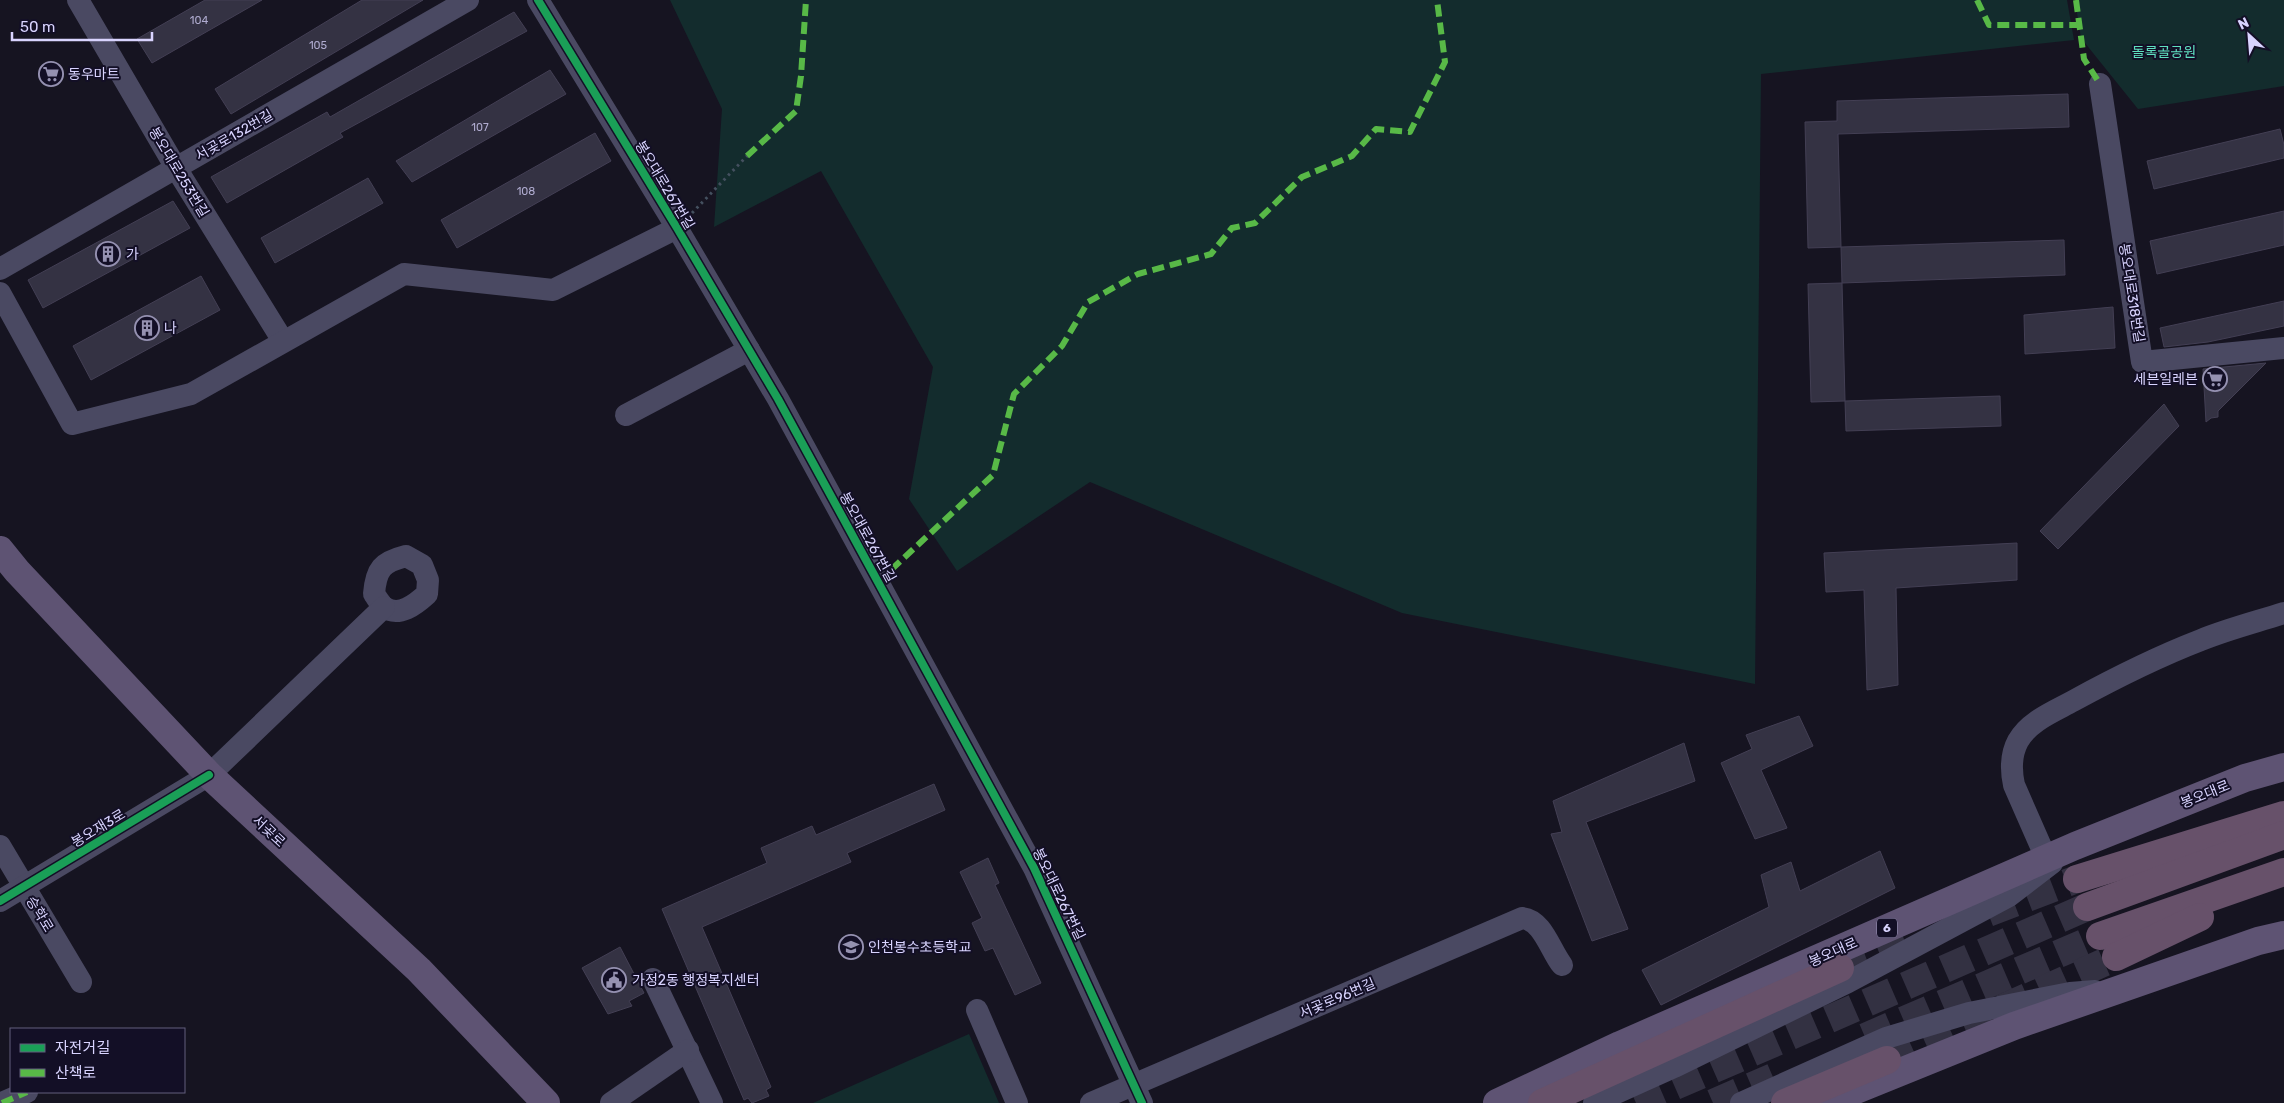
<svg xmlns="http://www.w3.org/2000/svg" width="2284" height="1103" font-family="Rubik,'Noto Sans KR',sans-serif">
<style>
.green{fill:#132c2d}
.building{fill:#343243;stroke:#433f54}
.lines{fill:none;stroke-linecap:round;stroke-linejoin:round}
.highway-tunnel{stroke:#333142;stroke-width:28;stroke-dasharray:28 14;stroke-linecap:butt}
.path{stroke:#44505f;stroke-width:3;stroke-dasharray:2.5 4;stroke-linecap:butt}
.minor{stroke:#4a4962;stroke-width:22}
.major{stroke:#5e5373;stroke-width:28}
.highway{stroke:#67516a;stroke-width:28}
.quiet{stroke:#58b947;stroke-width:6;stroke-dasharray:12 6;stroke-linecap:butt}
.cycleway-casing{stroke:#130f26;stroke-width:11}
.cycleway{stroke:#1a9f57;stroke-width:8}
.labels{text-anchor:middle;stroke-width:4;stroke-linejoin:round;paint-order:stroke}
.number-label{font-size:11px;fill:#b0acd0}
.shield{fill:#130f26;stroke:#9e99be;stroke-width:1}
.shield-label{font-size:12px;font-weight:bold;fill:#d9d4ff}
.park-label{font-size:14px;fill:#5fe0c0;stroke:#130f26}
.poi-label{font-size:14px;fill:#d9d4ff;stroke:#130f26;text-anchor:start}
.street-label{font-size:14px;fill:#d9d4ff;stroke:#130f26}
</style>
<rect width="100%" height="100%" fill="#161421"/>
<g class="green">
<polygon points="670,0 2067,0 2074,40 1761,74 1755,684 1402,613 1090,482 957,571 909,499 933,367 821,171 714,227 722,109"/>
<polygon points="2075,0 2284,0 2284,86 2138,109 2081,38"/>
<polygon points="969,1034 999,1103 813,1103"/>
</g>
<g class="building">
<polygon points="205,0 262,0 152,63 137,39"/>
<polygon points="362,0 423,0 231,114 215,89"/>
<polygon points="514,12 527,31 340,133 343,137 227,203 211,177 327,112 330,117"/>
<polygon points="550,70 566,94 412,182 396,161"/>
<polygon points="2068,94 2069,127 1838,134 1841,247 1808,248 1805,122 1837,121 1837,101"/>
<polygon points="2280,129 2284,145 2284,158 2154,189 2147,161"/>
<polygon points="595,133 611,161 457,248 441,220"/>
<polygon points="368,178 383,203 275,263 261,238"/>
<polygon points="173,201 190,228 43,308 28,280"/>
<polygon points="2284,211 2284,245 2157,274 2150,241"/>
<polygon points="2064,240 2065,275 1842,283 1841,247"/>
<polygon points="201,276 220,310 91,380 73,346"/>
<polygon points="1842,283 1845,401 1811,402 1808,284"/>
<polygon points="2284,301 2284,326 2208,342 2164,347 2160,328"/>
<polygon points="2113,307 2115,348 2025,354 2024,315"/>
<polygon points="2266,363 2218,411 2218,417 2211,418 2206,422 2203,369"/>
<polygon points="2000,396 2001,426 1846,431 1845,401"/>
<polygon points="2164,404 2179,426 2058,549 2040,531"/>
<polygon points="2017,543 2017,580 1896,588 1898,685 1867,690 1864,590 1826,592 1824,553"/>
<polygon points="1799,716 1813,746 1761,770 1787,828 1755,839 1721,763 1752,749 1746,735"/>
<polygon points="1684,743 1695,781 1586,822 1628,929 1592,941 1551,834 1562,832 1553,801"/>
<polygon points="934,784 945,810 847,853 851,862 702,927 771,1087 766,1090 769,1096 752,1103 748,1098 744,1100 662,909 767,863 761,848 812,826 816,835"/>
<polygon points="1880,851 1895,888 1661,1005 1642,970 1769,907 1761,875 1791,862 1800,891"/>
<polygon points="988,858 999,883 995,885 1041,983 1015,995 993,948 985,951 972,923 982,918 960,872"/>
<polygon points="620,947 644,993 629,1001 632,1006 608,1014 582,968"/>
</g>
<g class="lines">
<g class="highway-tunnel">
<polyline points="1988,913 2077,879"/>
<polyline points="1840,968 1910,942"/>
<polyline points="1865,1037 2100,936"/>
<polyline points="1887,1060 2116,957"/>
<polyline points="1636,1103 2087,907"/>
<polyline points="1713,1103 1773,1077"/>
</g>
<polyline class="path" points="692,213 747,156"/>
<g class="minor">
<polyline points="78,0 176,168 283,341"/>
<polyline points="538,0 677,228 778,399 878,582 1034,868 1142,1103"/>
<polyline points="2100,84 2142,362 2284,348"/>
<polyline points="0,269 468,0"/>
<polyline points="0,293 72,424 191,394 404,274 553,290 677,228"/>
<polyline points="626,415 749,350"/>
<path d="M406,556l16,9 6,15 -1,14c-11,10 -28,24 -43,13 -4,-3 -7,-9 -10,-13 2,-25 8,-32 32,-38z"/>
<polyline points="0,846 81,982"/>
<path d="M2046,858l-32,-73c-3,-14 -3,-31 4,-44 11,-20 37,-30 55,-40 42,-23 84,-44 128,-61 27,-11 55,-18 83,-27"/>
<polyline points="0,901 209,775 384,607"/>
<polyline points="653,979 712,1103"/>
<polyline points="977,1010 1017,1103"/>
<polyline points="2,1103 27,1092"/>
<polyline points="611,1103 688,1050"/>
<path d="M1091,1103l431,-185c21,2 28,32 40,47"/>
<polyline points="1594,1103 1674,1067 1848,982 2009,896 2052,863"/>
<polyline points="1741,1103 1886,1038 1969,1013 2070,993 2095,991"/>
</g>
<g class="major">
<polyline points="0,550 17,571 209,775 419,970 546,1103"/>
<polyline points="1497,1103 1620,1045 2075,846 2245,778 2284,767"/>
<polyline points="1824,1103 2014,1026 2258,941 2284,935"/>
</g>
<g class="highway">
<polyline points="2077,879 2284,815"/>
<polyline points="2087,907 2284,835"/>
<polyline points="2100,936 2284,872"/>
<polyline points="2116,957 2200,917"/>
<polyline points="1542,1103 1840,968"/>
<polyline points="1785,1103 1887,1060"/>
</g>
<g class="quiet">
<polyline points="1977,0 1989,25 2079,25"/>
<polyline points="2076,0 2084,59 2100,84"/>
<polyline points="747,156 796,111 801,76 806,0"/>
<polyline points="878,582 993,475 1014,394 1062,346 1088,302 1138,274 1211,254 1232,228 1255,223 1302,177 1352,156 1376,129 1410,132 1445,62 1437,0"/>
<polyline points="2,1103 27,1092"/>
</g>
<defs>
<g id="cycleway">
<polyline points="538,0 677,228 778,399 878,582 1034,868 1142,1103"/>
<polyline points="0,901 209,775"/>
</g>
</defs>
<use href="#cycleway" class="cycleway-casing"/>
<use href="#cycleway" class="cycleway"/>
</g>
<defs>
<symbol id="supermarket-ring" viewBox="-11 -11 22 22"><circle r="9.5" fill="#130f26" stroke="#9591b1" stroke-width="1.5"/><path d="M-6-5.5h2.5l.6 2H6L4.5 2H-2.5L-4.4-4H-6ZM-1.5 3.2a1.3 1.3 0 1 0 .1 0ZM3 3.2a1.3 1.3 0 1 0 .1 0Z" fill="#9591b1"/></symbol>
<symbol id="building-ring" viewBox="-11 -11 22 22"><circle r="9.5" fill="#130f26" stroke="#9591b1" stroke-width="1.5"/><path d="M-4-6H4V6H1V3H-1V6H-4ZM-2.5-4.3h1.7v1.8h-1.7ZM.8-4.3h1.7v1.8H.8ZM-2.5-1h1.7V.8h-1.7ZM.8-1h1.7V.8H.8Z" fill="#9591b1"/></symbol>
<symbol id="school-ring" viewBox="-11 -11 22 22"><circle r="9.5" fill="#130f26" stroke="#9591b1" stroke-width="1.5"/><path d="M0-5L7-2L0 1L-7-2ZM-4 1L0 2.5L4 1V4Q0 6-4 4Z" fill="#9591b1"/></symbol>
<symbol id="civic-ring" viewBox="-11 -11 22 22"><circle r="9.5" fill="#130f26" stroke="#9591b1" stroke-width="1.5"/><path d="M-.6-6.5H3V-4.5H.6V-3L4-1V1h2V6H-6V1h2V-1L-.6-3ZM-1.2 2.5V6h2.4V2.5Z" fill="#9591b1"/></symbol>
</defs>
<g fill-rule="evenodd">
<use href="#supermarket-ring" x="37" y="60" width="28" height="28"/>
<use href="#building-ring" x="94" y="240" width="28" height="28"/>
<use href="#building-ring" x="133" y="314" width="28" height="28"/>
<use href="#supermarket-ring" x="2201" y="365" width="28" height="28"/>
<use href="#school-ring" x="837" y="933" width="28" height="28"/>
<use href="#civic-ring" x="600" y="966" width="28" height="28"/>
</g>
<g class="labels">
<g class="number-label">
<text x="199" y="24">104</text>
<text x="318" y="49">105</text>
<text x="480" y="131">107</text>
<text x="526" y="195">108</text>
</g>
<rect class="shield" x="1877" y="918.5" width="20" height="19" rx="4"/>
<g class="shield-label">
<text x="1887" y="932">6</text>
</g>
<g class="park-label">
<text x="2164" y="57">돌록골공원</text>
</g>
<g class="poi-label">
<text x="68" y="79">동우마트</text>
<text x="126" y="259">가</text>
<text x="164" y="333">나</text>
<text x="2198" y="384" text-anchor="end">세븐일레븐</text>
<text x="868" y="952">인천봉수초등학교</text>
<text x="632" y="985">가정2동 행정복지센터</text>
</g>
<g class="street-label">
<text transform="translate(234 135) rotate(-30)" y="5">서곶로132번길</text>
<text transform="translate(179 172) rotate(59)" y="5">봉오대로253번길</text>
<text transform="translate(665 185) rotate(59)" y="5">봉오대로267번길</text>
<text transform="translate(2132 293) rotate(81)" y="5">봉오대로318번길</text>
<text transform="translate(868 537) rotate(61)" y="5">봉오대로267번길</text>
<text transform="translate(2205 794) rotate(-22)" y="5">봉오대로</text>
<text transform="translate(98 828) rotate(-31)" y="5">봉오재3로</text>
<text transform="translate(269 831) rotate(43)" y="5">서곶로</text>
<text transform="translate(1059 894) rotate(64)" y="5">봉오대로267번길</text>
<text transform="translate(40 914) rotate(59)" y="5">승학로</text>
<text transform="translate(1833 952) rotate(-24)" y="5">봉오대로</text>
<text transform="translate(1337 998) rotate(-23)" y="5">서곷로96번길</text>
</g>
</g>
<rect x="10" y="1028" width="175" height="65" fill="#130f26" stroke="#625e7d"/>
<rect x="20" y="1044" width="25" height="8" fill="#1a9f57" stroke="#625e7d"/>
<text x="55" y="1053" font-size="15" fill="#d9d4ff">자전거길</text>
<rect x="20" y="1069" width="25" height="8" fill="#58b947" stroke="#625e7d"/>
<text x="55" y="1078" font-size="15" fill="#d9d4ff">산책로</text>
<g transform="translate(2249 35) rotate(334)" stroke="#130f26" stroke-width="4" paint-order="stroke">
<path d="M0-4L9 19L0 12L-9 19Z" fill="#d9d4ff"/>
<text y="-8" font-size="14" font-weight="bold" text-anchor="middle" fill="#d9d4ff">N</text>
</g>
<path d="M12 32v8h140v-8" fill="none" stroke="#d9d4ff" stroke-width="2.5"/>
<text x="20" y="32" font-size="15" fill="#d9d4ff" stroke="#130f26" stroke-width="4" paint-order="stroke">50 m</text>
</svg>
